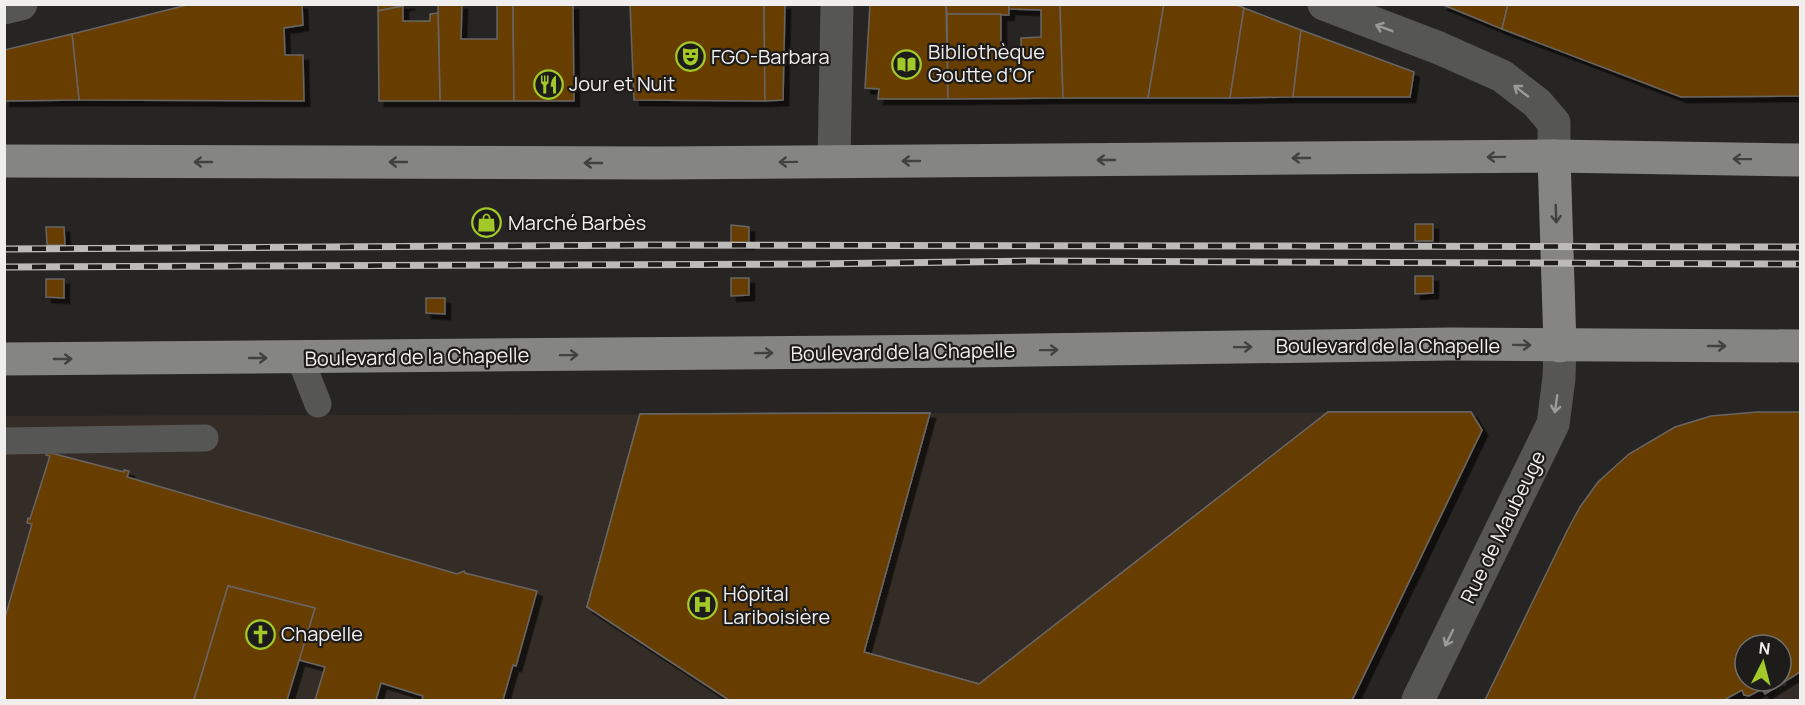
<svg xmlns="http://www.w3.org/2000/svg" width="1805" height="705" font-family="Manrope,sans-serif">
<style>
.built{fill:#342d27}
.building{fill:#683d04;stroke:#686563;stroke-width:1.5;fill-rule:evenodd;filter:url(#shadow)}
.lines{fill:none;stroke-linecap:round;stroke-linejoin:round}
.lane{stroke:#565654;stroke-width:27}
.street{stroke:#565654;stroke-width:33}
.primary{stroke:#858582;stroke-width:33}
.rail-casing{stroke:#bdbbb9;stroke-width:7}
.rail{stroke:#1e1c1a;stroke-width:4.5;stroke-dasharray:14;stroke-linecap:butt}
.oneway{stroke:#9c9b99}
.oneway2{stroke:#42413e}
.labels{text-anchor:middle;stroke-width:4.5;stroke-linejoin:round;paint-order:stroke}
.poi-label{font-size:20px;fill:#f1efee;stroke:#1e1c1a;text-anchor:start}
.street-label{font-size:20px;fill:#f1efee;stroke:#1e1c1a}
</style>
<defs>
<filter id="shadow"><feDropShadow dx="5.5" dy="5.5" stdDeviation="0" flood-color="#0009"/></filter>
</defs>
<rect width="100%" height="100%" fill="#272523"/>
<g class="built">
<polygon points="1471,412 1482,430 1465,470 1354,700 5,700 4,416"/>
<polygon points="1800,659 1800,700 1770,700"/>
</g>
<g class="building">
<polygon points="191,4 302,4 303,25 284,28 285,55 303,55 304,101 79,100 72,34"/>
<polygon points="378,4 410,4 378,11"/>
<polygon points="438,4 462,4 461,39 497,39 497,4 513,4 514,101 440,101"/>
<polygon points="513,4 573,4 574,101 514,101"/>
<polygon points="630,4 764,4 765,101 634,100"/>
<polygon points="764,4 785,4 783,100 765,101"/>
<polygon points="870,4 946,4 948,99 878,99 879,89 865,88"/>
<polygon points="946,4 1009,4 1009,15 947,14"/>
<polygon points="1009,4 1060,4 1063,98 948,99 947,14 1001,14 1001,55 1021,55 1021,38 1041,37 1041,10 1009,9"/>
<polygon points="1060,4 1164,4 1148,98 1063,98"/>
<polygon points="1164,4 1235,4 1244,8 1230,98 1148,98"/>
<polygon points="1441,4 1508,4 1502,29"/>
<polygon points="1508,4 1800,4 1800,96 1681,97 1502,29"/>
<polygon points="403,6 403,21 430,21 430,14 438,13 440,101 379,101 378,11"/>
<polygon points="1244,8 1301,30 1293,97 1230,98"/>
<polygon points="1301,30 1414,72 1410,97 1293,97"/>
<polygon points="72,34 79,100 4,101 4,50"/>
<rect x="1415" y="224" width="18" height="17"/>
<polygon points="731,225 749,227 749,244 731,243"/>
<polygon points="46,227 64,227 65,245 47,245"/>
<polygon points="1415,276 1433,276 1433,293 1415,294"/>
<polygon points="731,278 749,278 749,295 731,296"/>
<polygon points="46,279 64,279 64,298 46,297"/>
<polygon points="426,298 445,298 445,314 426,313"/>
<polygon points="1328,412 1471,412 1482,430 1352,700 1198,700 1255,622 1206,585 1085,676 1191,700 729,700 587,607 640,414 930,413 864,652 979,684"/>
<polygon points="1328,412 1471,412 1482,430 1352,700 729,700 587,607 640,414 930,413 864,652 979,684"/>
<path d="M1757,412h43v260l-35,22 -3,-5 -13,7 -5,-1 -2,-5 -18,10h-239l82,-169 13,-24 18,-25 31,-28 46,-27 36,-11zM1745,645h36v36h-36z"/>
<polygon points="47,452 124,472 124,470 129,471 127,477 457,574 464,571 465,573 537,591 516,666 513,665 503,700 422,700 423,696 381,683 376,700 315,700 325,667 299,660 315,608 228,586 194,700 4,700 4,621 32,524 27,523 28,518 30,519 50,456 46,455"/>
<polygon points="228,586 315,608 287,700 194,700"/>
</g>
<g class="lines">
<g class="lane">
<polyline points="300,358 318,404"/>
<polyline points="4,441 205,438"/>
</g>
<g class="street">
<polyline points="1324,4 1439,48 1502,76 1537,103 1554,123 1554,156"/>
<polyline points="4,8 21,4"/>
<polyline points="834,161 837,4"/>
<polyline points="1418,700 1553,424 1559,378 1560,346"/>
</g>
<g class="primary">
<polyline points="1554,156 1560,346"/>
<polyline points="4,161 657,163 1554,156 1800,160"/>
<polyline points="4,359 969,351 1451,344 1800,346"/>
</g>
<defs>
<g id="rail">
<polyline points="4,249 651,245 1800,247"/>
<polyline points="4,267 812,264 1029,261 1800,264"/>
</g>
</defs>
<use href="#rail" class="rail-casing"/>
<use href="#rail" class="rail"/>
</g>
<defs><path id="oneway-shaft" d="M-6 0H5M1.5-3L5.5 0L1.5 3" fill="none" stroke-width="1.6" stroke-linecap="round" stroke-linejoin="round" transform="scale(1.5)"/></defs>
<g class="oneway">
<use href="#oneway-shaft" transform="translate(1384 28) rotate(-159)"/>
<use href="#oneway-shaft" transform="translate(1521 91) rotate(-142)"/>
<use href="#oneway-shaft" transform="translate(1556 404) rotate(98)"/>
<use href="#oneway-shaft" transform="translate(1449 638) rotate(116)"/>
</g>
<g class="oneway2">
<use href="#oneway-shaft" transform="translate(1496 157) rotate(179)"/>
<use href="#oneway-shaft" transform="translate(1301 158) rotate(180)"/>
<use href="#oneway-shaft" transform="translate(1742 159) rotate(-179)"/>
<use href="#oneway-shaft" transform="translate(1106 160) rotate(180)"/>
<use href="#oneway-shaft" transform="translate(911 161) rotate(180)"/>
<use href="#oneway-shaft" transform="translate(203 162) rotate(-180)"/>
<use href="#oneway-shaft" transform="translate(398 162) rotate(-180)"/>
<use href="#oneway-shaft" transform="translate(788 162) rotate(179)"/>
<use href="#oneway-shaft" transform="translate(593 163) rotate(-180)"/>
<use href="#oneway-shaft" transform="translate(1556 214) rotate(88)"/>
<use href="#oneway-shaft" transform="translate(1522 345) rotate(1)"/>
<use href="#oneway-shaft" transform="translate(1717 346)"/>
<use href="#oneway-shaft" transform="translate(1243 347) rotate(-1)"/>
<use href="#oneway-shaft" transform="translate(1049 350) rotate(-1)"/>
<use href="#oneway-shaft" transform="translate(764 353) rotate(-1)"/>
<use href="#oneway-shaft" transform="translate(569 355) rotate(-1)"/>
<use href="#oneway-shaft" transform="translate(258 358)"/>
<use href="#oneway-shaft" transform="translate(63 359)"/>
</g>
<defs>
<symbol id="theatre-ring" viewBox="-11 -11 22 22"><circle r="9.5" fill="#1e1c1a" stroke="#a2c928" stroke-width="1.5"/><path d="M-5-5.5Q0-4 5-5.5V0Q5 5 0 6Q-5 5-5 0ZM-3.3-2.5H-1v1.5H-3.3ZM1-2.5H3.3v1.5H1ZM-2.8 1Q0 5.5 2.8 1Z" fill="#a2c928"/></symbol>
<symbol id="library-ring" viewBox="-11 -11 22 22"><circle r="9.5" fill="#1e1c1a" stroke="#a2c928" stroke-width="1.5"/><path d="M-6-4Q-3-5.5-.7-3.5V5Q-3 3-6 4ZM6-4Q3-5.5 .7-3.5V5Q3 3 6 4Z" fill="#a2c928"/></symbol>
<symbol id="restaurant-ring" viewBox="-11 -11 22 22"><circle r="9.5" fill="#1e1c1a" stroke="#a2c928" stroke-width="1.5"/><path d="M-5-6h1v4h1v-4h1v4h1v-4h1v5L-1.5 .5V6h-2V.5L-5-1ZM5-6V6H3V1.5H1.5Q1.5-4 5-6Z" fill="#a2c928"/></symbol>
<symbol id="shop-ring" viewBox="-11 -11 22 22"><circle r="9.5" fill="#1e1c1a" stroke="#a2c928" stroke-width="1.5"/><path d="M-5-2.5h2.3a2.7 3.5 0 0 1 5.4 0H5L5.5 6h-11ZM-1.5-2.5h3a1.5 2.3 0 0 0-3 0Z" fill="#a2c928"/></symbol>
<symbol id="hospital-ring" viewBox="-11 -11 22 22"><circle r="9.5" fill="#1e1c1a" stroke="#a2c928" stroke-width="1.5"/><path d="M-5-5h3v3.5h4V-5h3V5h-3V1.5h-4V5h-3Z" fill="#a2c928"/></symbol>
<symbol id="church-ring" viewBox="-11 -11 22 22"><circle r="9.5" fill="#1e1c1a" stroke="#a2c928" stroke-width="1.5"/><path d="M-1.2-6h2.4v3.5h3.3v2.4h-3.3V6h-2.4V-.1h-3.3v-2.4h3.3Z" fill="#a2c928"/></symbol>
</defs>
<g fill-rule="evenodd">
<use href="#theatre-ring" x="674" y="40" width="33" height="33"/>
<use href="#library-ring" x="890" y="48" width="33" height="33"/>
<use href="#restaurant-ring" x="532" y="68" width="33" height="33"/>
<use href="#shop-ring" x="470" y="206" width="33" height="33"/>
<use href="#hospital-ring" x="686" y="588" width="33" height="33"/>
<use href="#church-ring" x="244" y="618" width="33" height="33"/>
</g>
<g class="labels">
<g class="poi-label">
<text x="928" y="59">Bibliothèque<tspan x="928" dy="23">Goutte d’Or</tspan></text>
<text x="711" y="64">FGO-Barbara</text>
<text x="569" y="91">Jour et Nuit</text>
<text x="508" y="230">Marché Barbès</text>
<text x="723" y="601">Hôpital<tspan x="723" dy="23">Lariboisière</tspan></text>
<text x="281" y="641">Chapelle</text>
</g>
<g class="street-label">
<text x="1388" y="353">Boulevard de la Chapelle</text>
<text transform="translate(903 352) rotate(-1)" y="7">Boulevard de la Chapelle</text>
<text transform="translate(417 357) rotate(-1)" y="7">Boulevard de la Chapelle</text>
<text transform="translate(1503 527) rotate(-64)" y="7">Rue de Maubeuge</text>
</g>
</g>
<rect width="1805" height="705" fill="none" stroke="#f1efee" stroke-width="12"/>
<g transform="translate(1763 663) rotate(6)"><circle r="28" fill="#1e1c1a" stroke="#72706f" stroke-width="1.5"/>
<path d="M0-4.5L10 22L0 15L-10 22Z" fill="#a2c928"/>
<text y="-9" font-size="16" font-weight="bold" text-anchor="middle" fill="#f1efee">N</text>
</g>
</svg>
